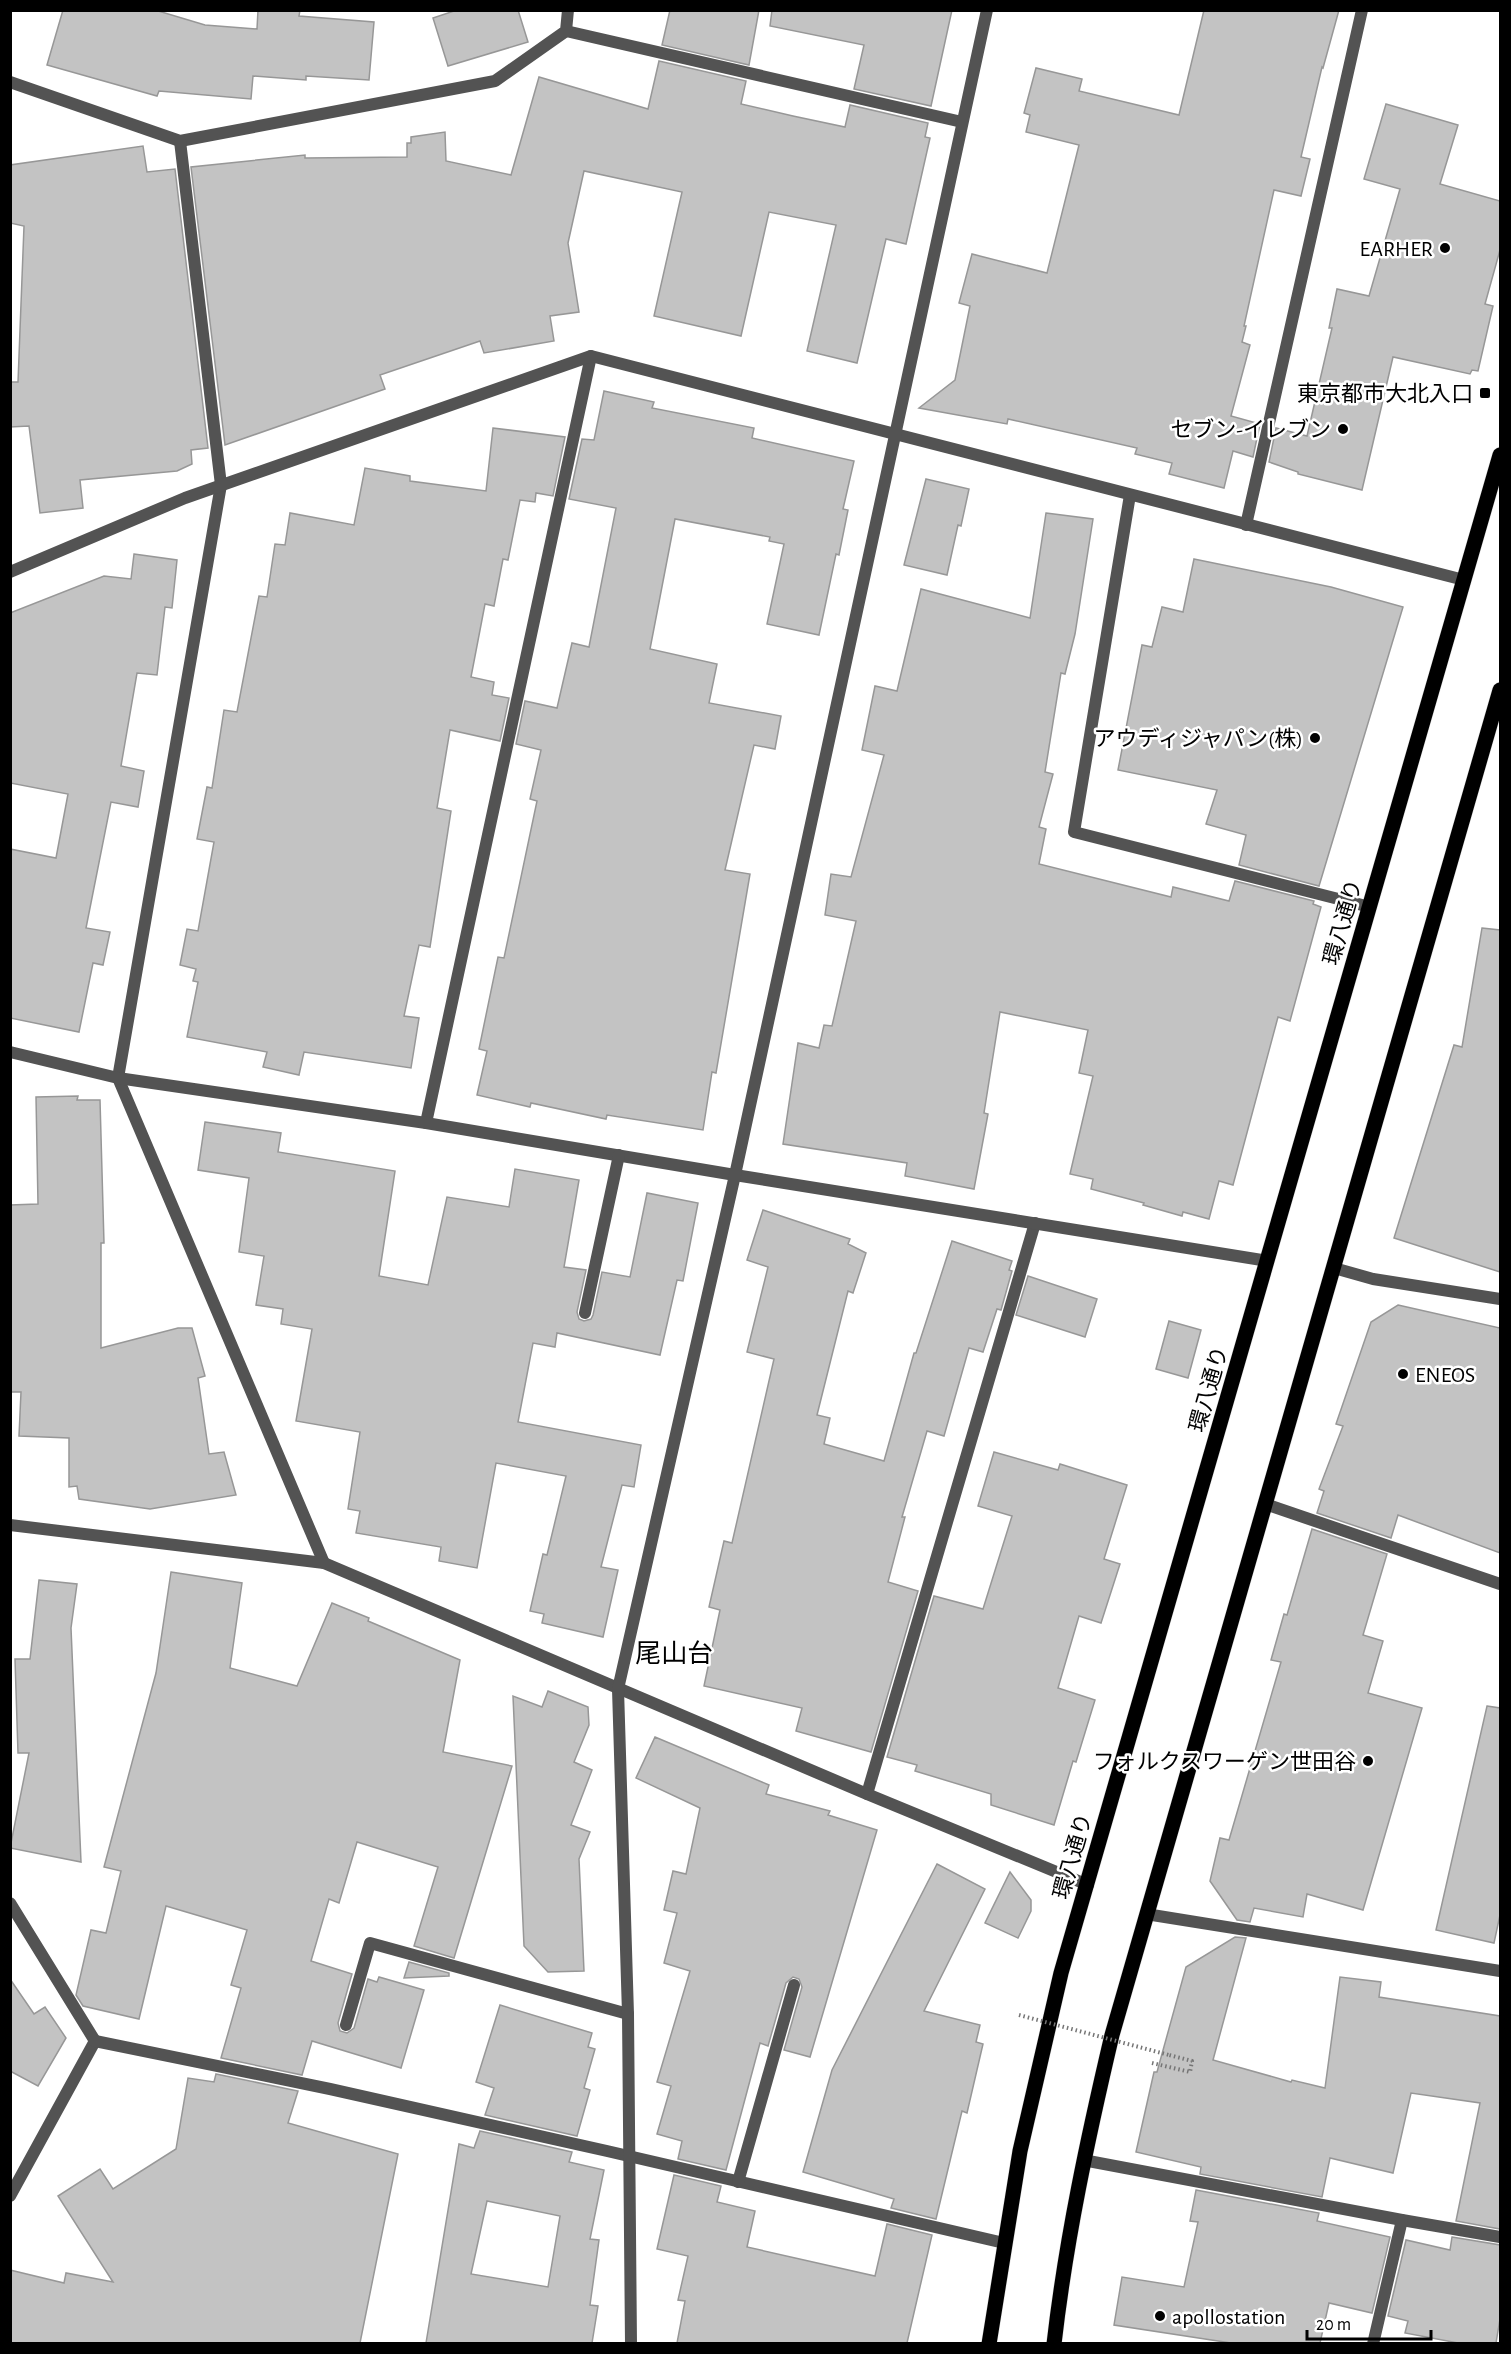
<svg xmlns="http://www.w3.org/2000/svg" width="1511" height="2354" font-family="'Alegreya Sans','Noto Sans JP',sans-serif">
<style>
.building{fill:#c3c3c3;stroke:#979797;stroke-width:1.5;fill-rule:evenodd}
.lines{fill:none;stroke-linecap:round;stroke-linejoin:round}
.primary-casing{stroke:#dbdbdb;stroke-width:16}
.path{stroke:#757575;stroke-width:4;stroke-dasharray:1.5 3;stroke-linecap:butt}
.lane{stroke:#535353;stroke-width:12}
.street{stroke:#535353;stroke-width:12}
.primary{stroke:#000;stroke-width:15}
.path-bridge{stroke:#757575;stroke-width:4;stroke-dasharray:1.5 3;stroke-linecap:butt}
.poi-dot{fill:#000;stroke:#fff;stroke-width:2}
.labels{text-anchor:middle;stroke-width:5;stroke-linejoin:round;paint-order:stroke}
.poi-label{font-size:22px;fill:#000;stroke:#fff;text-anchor:end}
.street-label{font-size:22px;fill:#000;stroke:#fff}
.quarter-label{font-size:26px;fill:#000;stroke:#fff}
</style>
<rect width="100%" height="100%" fill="#fff"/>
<g class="building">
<polygon points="63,10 155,10 205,25 257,29 258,10 300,10 299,16 374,22 369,80 306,76 306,80 253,76 251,99 159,91 157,96 47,65"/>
<polygon points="457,10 518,10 528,42 448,66 433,18"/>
<polygon points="670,10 759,10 749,65 662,45"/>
<polygon points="772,10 952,10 931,106 854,89 864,45 770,26"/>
<polygon points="1204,10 1339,10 1323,68 1322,67 1301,157 1310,159 1301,196 1274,190 1244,326 1246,326 1242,342 1250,345 1231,416 1260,424 1253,457 1233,451 1224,488 1169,474 1172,463 1135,454 1137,448 1008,419 1007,424 919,408 955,380 970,306 959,303 972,254 1047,273 1079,145 1026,132 1030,115 1024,113 1036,68 1082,79 1079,91 1179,115"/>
<polygon points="659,61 746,81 741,104 793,116 845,127 850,105 928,123 925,137 930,138 906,244 886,239 857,363 807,351 836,225 769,212 741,336 654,316 682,192 584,171 568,243 579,312 550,316 554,341 484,353 480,341 380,375 385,389 225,445 191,167 305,155 305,158 407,157 407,143 411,143 411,137 445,132 446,161 511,175 539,77 648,109"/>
<polygon points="1386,104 1458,125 1440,184 1500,201 1500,250 1485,304 1493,306 1478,371 1472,370 1470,374 1393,357 1362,490 1298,474 1298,472 1269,462 1276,428 1307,436 1332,328 1329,328 1337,289 1369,296 1400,189 1364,179"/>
<polygon points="143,146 147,172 175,169 208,448 191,450 192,464 177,471 80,480 83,508 40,513 29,426 10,427 10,382 18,382 24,226 10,223 10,165"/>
<polygon points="604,391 654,402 652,408 754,428 752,438 854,461 843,509 848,510 839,555 836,554 819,635 767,624 784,544 769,541 770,537 675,519 650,649 717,664 709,703 781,716 775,749 754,745 725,870 750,874 716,1073 712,1072 703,1130 607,1115 606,1119 531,1103 530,1107 477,1095 487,1051 479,1049 498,957 504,958 537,801 530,799 541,750 516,744 525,701 557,708 572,643 589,647 616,508 569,499 582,439 594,440"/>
<polygon points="493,428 565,437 553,496 536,493 535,502 520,500 508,560 503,559 494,606 485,604 471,677 494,682 492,695 509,698 500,741 450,730 437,808 451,811 430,947 419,945 404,1016 419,1018 411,1068 304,1052 299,1075 263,1067 267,1052 187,1037 198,982 193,981 196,969 180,965 187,929 198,931 214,842 197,839 207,787 212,788 224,710 237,712 259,596 267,597 275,544 285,545 290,513 354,525 365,468 410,476 410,481 486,491"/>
<polygon points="926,479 969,489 961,526 958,525 947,575 904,565"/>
<polygon points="1046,513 1093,519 1075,634 1065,674 1061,673 1045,772 1053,774 1039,827 1046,829 1039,864 1171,897 1173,887 1229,901 1235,881 1314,901 1313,904 1321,907 1290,1021 1278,1017 1233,1185 1219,1181 1209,1219 1183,1212 1182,1216 1143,1205 1144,1203 1091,1189 1093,1179 1070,1174 1093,1076 1079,1073 1088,1030 1000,1012 984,1113 988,1114 974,1189 905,1176 907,1163 783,1144 798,1043 819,1048 824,1025 832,1026 856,921 825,915 831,874 851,877 884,755 862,750 875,686 897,691 921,589 1030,618"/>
<polygon points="134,554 177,560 172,608 165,607 157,675 137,673 121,766 144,771 138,807 111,802 86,928 110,932 103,965 93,963 79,1032 10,1018 10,849 56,858 68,794 10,783 10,613 104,576 131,579"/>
<polygon points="1194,559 1331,587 1403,607 1319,886 1239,865 1246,835 1206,824 1217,790 1118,770 1142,645 1152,647 1162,607 1183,612"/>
<polygon points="1482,928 1500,930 1500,1272 1394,1238 1454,1045 1462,1047"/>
<polygon points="78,1096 77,1100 100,1100 104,1243 101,1243 101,1348 178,1328 192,1328 205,1376 198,1378 209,1454 224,1452 236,1495 150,1509 79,1499 77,1486 69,1487 69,1438 19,1436 21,1392 10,1392 10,1205 38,1204 36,1097"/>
<polygon points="205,1122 281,1133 278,1152 395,1171 379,1276 428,1285 447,1197 509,1207 515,1169 579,1180 564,1267 586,1270 577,1312 579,1319 584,1321 591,1319 593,1315 602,1272 630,1277 647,1193 698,1203 683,1281 677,1280 660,1355 557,1333 555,1347 533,1343 518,1422 641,1445 634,1487 622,1485 601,1567 618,1570 603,1637 542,1623 544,1614 530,1611 543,1554 547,1555 566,1476 496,1463 477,1568 439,1561 441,1547 356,1533 360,1511 348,1509 360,1432 296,1421 312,1329 281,1324 283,1309 256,1305 264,1256 239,1252 249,1178 198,1170"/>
<polygon points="763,1210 850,1239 848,1244 866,1253 853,1293 848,1291 817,1415 830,1418 824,1444 884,1461 914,1353 916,1353 952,1241 1012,1261 1009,1270 1012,1271 1001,1310 997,1309 983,1352 969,1348 944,1436 927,1431 902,1517 905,1517 888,1582 918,1591 871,1752 796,1731 802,1708 704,1686 720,1610 709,1607 724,1541 732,1543 774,1359 747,1352 768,1267 747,1260"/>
<polygon points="1028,1276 1097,1299 1085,1337 1016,1315"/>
<polygon points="1398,1305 1500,1328 1500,1553 1398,1515 1391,1538 1317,1513 1324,1491 1319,1489 1343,1426 1336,1424 1371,1322"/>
<polygon points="1169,1321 1201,1330 1188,1378 1156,1369"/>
<polygon points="994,1452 1058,1470 1060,1464 1127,1485 1104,1559 1120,1564 1101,1623 1079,1616 1058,1688 1095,1700 1076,1762 1073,1761 1054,1825 991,1805 991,1794 915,1771 917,1765 887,1757 934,1596 983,1609 1012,1516 978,1506"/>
<polygon points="1312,1529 1387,1554 1363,1635 1383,1641 1368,1693 1422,1708 1363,1910 1307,1894 1303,1917 1254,1908 1250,1922 1237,1920 1210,1881 1220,1838 1229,1840 1281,1662 1271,1660 1284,1614 1287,1615"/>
<polygon points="171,1572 242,1583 230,1668 297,1686 332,1603 369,1618 368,1621 460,1660 443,1752 512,1766 454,1958 414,1946 438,1867 357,1842 339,1903 329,1899 311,1961 352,1974 338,2023 340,2031 347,2033 354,2028 368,1979 377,1982 379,1977 424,1990 401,2068 312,2041 302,2075 221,2058 241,1988 231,1985 247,1930 166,1906 139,2019 83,2006 76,1995 91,1930 106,1933 121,1871 104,1867 156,1673"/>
<polygon points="39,1580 77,1584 71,1628 81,1862 10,1848 29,1753 18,1753 15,1659 30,1659"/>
<polygon points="548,1691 588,1707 589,1725 574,1762 592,1770 571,1825 590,1832 579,1859 584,1971 548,1972 524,1946 513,1696 542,1707"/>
<polygon points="1487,1706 1500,1708 1500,1915 1494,1943 1436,1930"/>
<polygon points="655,1737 769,1785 766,1794 830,1811 828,1815 877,1830 810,2057 784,2050 802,1987 799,1979 793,1977 786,1983 768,2046 760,2043 726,2170 678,2159 682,2141 657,2134 671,2086 657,2082 690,1971 664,1963 677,1913 664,1910 673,1871 686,1874 700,1808 636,1778"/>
<polygon points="937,1864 985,1889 924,2011 980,2025 976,2042 983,2044 967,2113 962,2111 936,2219 891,2208 894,2199 803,2172 832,2070"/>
<polygon points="1010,1872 1031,1900 1031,1911 1018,1938 985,1923"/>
<polygon points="1235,1937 1246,1938 1213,2060 1291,2082 1292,2080 1325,2088 1340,1977 1381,1982 1379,1997 1500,2016 1500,2229 1456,2221 1480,2103 1411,2093 1393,2173 1330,2158 1322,2197 1200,2174 1201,2167 1136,2152 1154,2072 1157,2072 1186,1967"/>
<polygon points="409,1962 449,1973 449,1976 404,1978"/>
<polygon points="10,1979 34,2014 45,2007 66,2038 38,2086 10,2071"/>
<polygon points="500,2005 592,2033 588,2047 595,2049 584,2088 590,2090 577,2136 485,2115 494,2088 476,2082"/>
<polygon points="216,2074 298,2091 288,2123 398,2154 360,2343 10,2343 10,2270 64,2283 66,2273 113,2282 58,2196 100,2169 113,2189 176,2149 188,2078 214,2082"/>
<path d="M480,2131l92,21 -3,10 35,8 -14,69 9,1 -9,65 8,1 -6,37h-166l33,-199 15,4zM487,2201l73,15 -12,71 -77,-13z"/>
<polygon points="674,2175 721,2186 717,2202 755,2211 747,2247 875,2276 887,2224 932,2235 907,2343 677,2343 685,2301 678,2300 688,2256 657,2249"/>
<polygon points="1196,2190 1319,2213 1317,2221 1390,2237 1372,2313 1329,2303 1320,2343 1231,2343 1114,2325 1122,2277 1184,2287 1198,2222 1190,2221"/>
<polygon points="1452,2237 1500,2245 1500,2319 1496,2343 1458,2343 1405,2333 1408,2321 1388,2316 1406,2240 1450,2250"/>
</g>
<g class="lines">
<defs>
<g id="primary">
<polyline points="989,2344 1020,2151 1061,1973 1500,455"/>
<path d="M1054,2344c12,-105 34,-207 58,-309l388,-1345"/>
</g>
</defs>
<use href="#primary" class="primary-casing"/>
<polyline class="path" points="1152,2063 1190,2072 1192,2061 1169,2055"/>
<g class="lane">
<polyline points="566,31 962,122"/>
<polyline points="1130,495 1074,832 1370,907"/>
<polyline points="426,1123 591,356"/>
<polyline points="1265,1504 1500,1584"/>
<polyline points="867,1794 1035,1223"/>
<polyline points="346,2025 370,1943 628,2014"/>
<polyline points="1083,2160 1402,2220 1500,2237"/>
<polyline points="1373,2344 1402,2220"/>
</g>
<g class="street">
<polyline points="10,82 180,141 495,81 566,31 568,10"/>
<polyline points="180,141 221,485 118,1078 324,1563"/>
<polyline points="1246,525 1362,10"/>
<polyline points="10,572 185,498 591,356 1464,580"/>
<polyline points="10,1052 118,1078 426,1123 735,1175 1268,1261"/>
<polyline points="1334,1268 1373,1279 1500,1299"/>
<polyline points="585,1313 619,1155"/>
<polyline points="10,1525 324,1563 867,1794 1088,1885"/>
<polyline points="10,1903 95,2041 10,2196"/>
<polyline points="1146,1914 1500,1971"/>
<polyline points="95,2041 330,2089 607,2151 1004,2243"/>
<polyline points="738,2182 794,1985"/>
<polyline points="631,2344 628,2014 618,1689 735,1175 987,10"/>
</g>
<use href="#primary" class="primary"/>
<polyline class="path-bridge" points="1019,2015 1169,2055"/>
</g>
<g class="poi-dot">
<circle cx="1445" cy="248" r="6"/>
<rect x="1479" y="387" width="12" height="12" rx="3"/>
<circle cx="1343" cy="429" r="6"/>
<circle cx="1315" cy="738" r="6"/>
<circle cx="1403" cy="1374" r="6"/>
<circle cx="1368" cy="1761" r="6"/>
<circle cx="1160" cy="2316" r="6"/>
</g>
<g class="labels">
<g class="poi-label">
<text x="1433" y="256">EARHER</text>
<text x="1473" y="401">東京都市大北入口</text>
<text x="1331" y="437">セブン-イレブン</text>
<text x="1303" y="746">アウディジャパン(株)</text>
<text x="1415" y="1382" text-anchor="start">ENEOS</text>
<text x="1356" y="1769">フォルクスワーゲン世田谷</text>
<text x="1172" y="2324" text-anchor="start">apollostation</text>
</g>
<g class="street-label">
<text transform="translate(1342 922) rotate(-74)" y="8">環八通り</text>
<text transform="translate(1208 1389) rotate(-74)" y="8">環八通り</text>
<text transform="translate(1072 1856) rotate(-74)" y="8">環八通り</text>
</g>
<g class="quarter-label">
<text x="674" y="1662">尾山台</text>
</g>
</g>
<rect width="1511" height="2354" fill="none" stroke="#000000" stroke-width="24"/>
<path d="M1307 2330v9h124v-9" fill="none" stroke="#000000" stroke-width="3"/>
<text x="1316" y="2330" font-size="18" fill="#000000" stroke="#ffffff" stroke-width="4.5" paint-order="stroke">20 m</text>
</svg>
